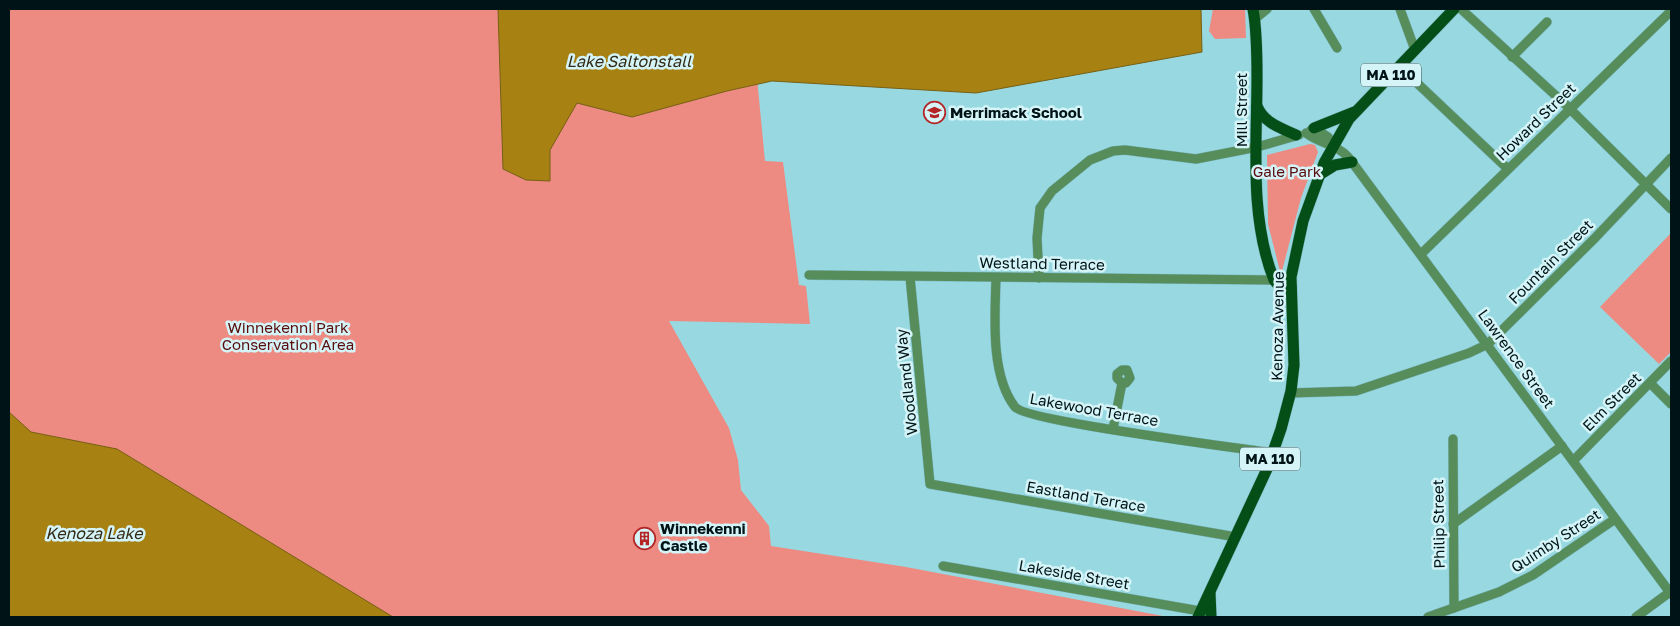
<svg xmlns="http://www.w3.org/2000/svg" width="1680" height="626" font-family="'Golos Text',sans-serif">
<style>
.green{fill:#ed8a81}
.water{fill:#a88113;stroke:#766014}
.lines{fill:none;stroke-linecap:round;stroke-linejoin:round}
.minor-casing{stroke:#7db6bd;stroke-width:10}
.major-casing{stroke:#7db6bd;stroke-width:12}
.minor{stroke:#568d5b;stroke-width:9}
.major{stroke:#044e17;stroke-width:11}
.labels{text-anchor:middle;stroke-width:5;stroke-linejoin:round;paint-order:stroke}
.shield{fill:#d4f4f8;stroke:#40575a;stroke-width:1}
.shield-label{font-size:14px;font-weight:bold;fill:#001417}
.street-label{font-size:15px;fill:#001417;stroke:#d4f4f8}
.poi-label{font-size:15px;font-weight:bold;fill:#001417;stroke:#d4f4f8;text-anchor:start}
.park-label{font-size:15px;fill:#5a0c0d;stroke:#d4f4f8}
.water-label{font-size:16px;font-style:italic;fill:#332a15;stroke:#d4f4f8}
</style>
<rect width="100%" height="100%" fill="#98d9e1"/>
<g class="green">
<polygon points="9,9 502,9 546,144 575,95 757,78 765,161 783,162 799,285 806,286 810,324 669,321 729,428 738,460 741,490 769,526 771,546 906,567 1168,617 9,617"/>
<polygon points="1213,9 1245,9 1246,38 1215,39 1209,31"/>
<polygon points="1310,144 1315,145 1318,152 1301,198 1281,275 1268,224 1267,155"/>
<polygon points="1671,233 1671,352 1659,364 1600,307"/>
</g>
<g class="water">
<polygon points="498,9 1201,9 1202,52 976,93 772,81 727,91 632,117 577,103 550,150 550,181 526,180 503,169"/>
<polygon points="9,412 31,432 117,449 393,617 9,617"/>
</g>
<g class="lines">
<defs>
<g id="minor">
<polyline points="1314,9 1337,48"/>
<polyline points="1400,9 1415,50"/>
<polyline points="1461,9 1566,105 1671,209"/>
<polyline points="1255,19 1267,9"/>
<polyline points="1512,57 1547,22"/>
<polyline points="1399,66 1508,169"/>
<polyline points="1311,130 1314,128 1328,137 1333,145"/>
<path d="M1306,133c14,11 31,11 43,25l322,436"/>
<polyline points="1421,254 1671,11"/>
<polyline points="809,275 1274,280"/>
<polyline points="910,277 930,484 1236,537"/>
<path d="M996,278c-1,38 -6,97 19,129 11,14 224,41 257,46"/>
<polyline points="1039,278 1037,238 1040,208 1052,191 1090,160 1113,151 1125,150 1196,159 1257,147 1299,135"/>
<polyline points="1650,383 1671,404"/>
<polyline points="1291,393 1356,391 1469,353 1488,344 1594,239 1671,158"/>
<polyline points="1113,429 1122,383 1126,383 1130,378 1127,370 1122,370 1117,374 1117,378 1122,383"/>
<polyline points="1453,439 1454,608"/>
<polyline points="1573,461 1671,361"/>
<polyline points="1453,524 1562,446"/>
<polyline points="943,566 1200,611"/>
<polyline points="1428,617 1499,592 1533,575 1615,519"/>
<polyline points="1636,617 1670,592"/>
</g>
<g id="major">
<path d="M1253,9c4,22 4,45 4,68 0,67 -8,140 17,203l5,6 12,2"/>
<path d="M1257,106c7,17 24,22 39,29"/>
<polyline points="1314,128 1354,112"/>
<polyline points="1319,175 1335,165 1352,162"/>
<polyline points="1210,593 1211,617"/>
<polyline points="1198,617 1267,469 1281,429 1291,391 1294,365 1291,277 1303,221 1324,163 1349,119 1454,9"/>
</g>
</defs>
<use href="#minor" class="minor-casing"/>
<use href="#major" class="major-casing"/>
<use href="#minor" class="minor"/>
<use href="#major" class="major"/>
</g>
<defs>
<symbol id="school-ring" viewBox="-11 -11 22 22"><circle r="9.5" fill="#d4f4f8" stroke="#b52526" stroke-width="1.5"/><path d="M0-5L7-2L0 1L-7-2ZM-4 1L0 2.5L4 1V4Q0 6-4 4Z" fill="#b52526"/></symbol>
<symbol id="building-ring" viewBox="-11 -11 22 22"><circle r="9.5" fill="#d4f4f8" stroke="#b52526" stroke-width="1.5"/><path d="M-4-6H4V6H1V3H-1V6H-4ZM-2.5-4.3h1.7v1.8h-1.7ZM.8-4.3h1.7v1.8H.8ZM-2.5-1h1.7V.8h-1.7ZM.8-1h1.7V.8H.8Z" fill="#b52526"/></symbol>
</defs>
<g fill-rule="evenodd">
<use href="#school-ring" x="922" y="100" width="25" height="25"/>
<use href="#building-ring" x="632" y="526" width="25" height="25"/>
</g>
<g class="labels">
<g class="shield">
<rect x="1361" y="63.5" width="60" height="23" rx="4"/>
<rect x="1240" y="447.5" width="60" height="23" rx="4"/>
</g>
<g class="shield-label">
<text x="1391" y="80">MA 110</text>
<text x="1270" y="464">MA 110</text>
</g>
<g class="street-label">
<text transform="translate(1242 110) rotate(-90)" y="5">Mill Street</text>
<text transform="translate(1536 122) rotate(-44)" y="5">Howard Street</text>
<text transform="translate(1551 262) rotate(-45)" y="5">Fountain Street</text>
<text transform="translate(1042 264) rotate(1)" y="5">Westland Terrace</text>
<text transform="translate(1278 326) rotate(-89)" y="5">Kenoza Avenue</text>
<text transform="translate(1516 359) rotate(54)" y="5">Lawrence Street</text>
<text transform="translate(907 382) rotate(-96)" y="5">Woodland Way</text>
<text transform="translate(1612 402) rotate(-45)" y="5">Elm Street</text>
<text transform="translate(1094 410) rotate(10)" y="5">Lakewood Terrace</text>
<text transform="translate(1086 497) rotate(10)" y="5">Eastland Terrace</text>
<text transform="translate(1439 524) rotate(-91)" y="5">Philip Street</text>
<text transform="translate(1556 541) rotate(-33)" y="5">Quimby Street</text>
<text transform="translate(1074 575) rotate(10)" y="5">Lakeside Street</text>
</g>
<g class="poi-label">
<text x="950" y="118">Merrimack School</text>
<text x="660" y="534">Winnekenni<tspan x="660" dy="17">Castle</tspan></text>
</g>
<g class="park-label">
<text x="1287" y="177">Gale Park</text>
<text x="288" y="333">Winnekenni Park<tspan x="288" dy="17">Conservation Area</tspan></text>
</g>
<g class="water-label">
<text x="629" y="67">Lake Saltonstall</text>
<text x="94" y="539">Kenoza Lake</text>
</g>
</g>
<rect width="1680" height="626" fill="none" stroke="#001417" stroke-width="20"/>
</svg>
